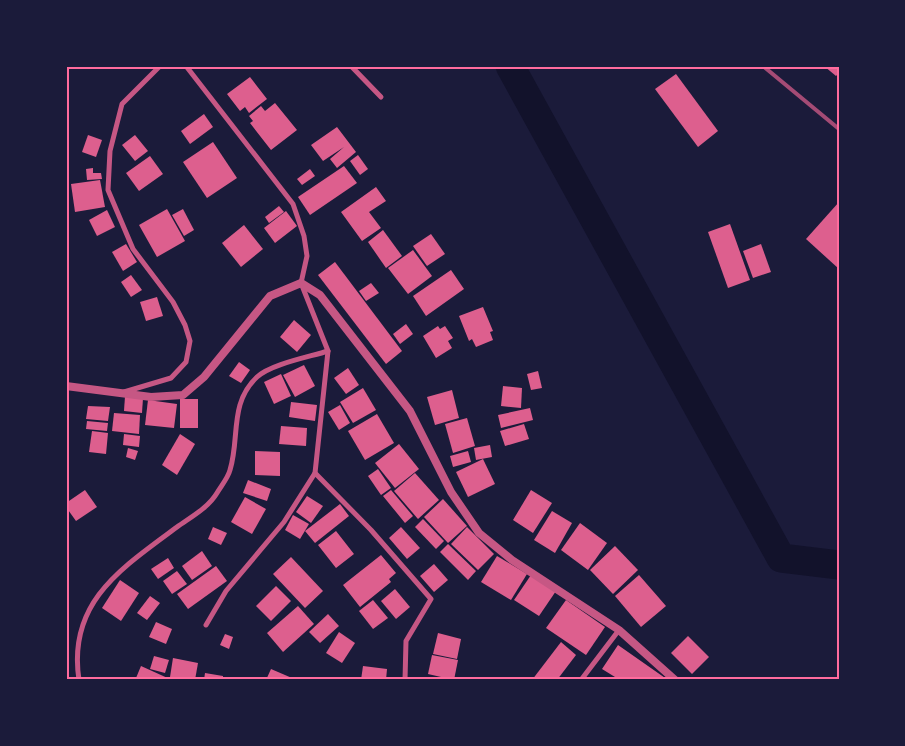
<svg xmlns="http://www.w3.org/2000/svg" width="905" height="746" font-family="Merriweather,serif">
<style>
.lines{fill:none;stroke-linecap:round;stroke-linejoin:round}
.river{stroke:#12122b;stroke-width:29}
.building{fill:#dd5f8e}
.minor{stroke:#c65784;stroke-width:5}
.tertiary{stroke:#c65784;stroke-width:8}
.rail{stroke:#a44b75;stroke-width:4}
.neatline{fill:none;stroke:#ff6b9d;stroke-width:2}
</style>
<rect width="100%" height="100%" fill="#1b1b3a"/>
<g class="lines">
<polyline class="river" points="510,66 781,558 839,565"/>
</g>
<g class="building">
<polygon points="824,66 839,66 839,73 836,76"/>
<polygon points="676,74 718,131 698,147 655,89"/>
<polygon points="250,77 267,99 249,113 245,107 240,111 227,94"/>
<polygon points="275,103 297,130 271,150 250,123 253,121 249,116 261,106 265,111"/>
<polygon points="204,114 213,127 190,144 181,131"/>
<polygon points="337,127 356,152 337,168 330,159 344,147 323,161 311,145"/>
<polygon points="88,135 102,140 96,157 82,152"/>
<polygon points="135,135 148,151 135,161 122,145"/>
<polygon points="213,142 237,178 207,198 183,162"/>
<polygon points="358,155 368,169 360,175 350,161"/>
<polygon points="150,156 163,174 139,191 126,173"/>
<polygon points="344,166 357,183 310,215 298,197"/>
<polygon points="93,168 93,173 101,173 102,179 87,180 86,169"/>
<polygon points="310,169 315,176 302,185 297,179"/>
<polygon points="100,180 105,207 75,212 71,184"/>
<polygon points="376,187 386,201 369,212 381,228 362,241 341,212"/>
<polygon points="839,202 839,269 806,239"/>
<polygon points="279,206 284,212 269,223 265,217"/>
<polygon points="167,209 185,241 157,257 139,225"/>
<polygon points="183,209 194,230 184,236 172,215"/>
<polygon points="107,210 115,227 97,236 89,220"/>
<polygon points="286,211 297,226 275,243 264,228"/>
<polygon points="730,224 750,280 728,288 708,232"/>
<polygon points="244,225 263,249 241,267 222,243"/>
<polygon points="383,230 402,256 386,268 368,242"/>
<polygon points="431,234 445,254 427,266 413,246"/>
<polygon points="126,244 137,262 123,271 112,252"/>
<polygon points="761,244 771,272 753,278 743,251"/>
<polygon points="413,250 432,276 408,294 388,268"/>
<polygon points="335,262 402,351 386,364 318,275"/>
<polygon points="451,270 464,289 426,316 413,296"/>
<polygon points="131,275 142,290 131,297 121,282"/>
<polygon points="371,283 379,293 366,301 359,291"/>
<polygon points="157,297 163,316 146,321 140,302"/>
<polygon points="483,307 493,331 490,332 493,340 476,347 472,339 469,341 459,316"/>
<polygon points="294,320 311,335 297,352 280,337"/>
<polygon points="406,324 413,334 400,344 393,334"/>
<polygon points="438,326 440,329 445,326 453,338 448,341 452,348 436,358 423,336"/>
<polygon points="239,362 250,370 241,383 229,376"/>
<polygon points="304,365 315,386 295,397 283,375"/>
<polygon points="348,368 359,385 346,394 334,378"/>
<polygon points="538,371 542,388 531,390 527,374"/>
<polygon points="281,374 291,396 274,404 264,382"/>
<polygon points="503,386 522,388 521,408 501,406"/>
<polygon points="363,388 376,410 353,423 340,402"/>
<polygon points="452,390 459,418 435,425 427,397"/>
<polygon points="125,396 143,398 142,413 124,411"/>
<rect x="180" y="399" width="18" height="29"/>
<polygon points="148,400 177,404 174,428 145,425"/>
<polygon points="291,402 317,405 315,421 289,417"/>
<polygon points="340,405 350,423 339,430 328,412"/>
<polygon points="88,406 110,407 108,421 86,419"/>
<polygon points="530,408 533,420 501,428 498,415"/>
<polygon points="114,413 140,415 139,434 112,431"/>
<polygon points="377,414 394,443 365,460 348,431"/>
<polygon points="467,418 475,446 453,453 445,424"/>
<polygon points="87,421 108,423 107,431 86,429"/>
<polygon points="524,424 529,439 505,446 500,431"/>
<polygon points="281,426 307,428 306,446 279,444"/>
<polygon points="92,431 108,433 106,454 89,452"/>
<polygon points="124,434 140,436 139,447 123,445"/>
<polygon points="180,434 195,444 177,475 162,465"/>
<polygon points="399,444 419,469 395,488 375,463"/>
<polygon points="490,445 492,457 476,460 474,448"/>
<polygon points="128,448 138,451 135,460 126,457"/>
<polygon points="255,451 280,452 280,476 255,475"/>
<polygon points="468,451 471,462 453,467 450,456"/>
<polygon points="483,459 495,484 468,497 456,472"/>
<polygon points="378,469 391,488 381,495 368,476"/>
<polygon points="415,473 439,500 418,519 394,491"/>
<polygon points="248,480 271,489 267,501 243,493"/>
<polygon points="85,490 97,507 76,521 66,507 66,503"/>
<polygon points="391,490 413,516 405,523 383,496"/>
<polygon points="531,490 552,503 533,533 513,520"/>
<polygon points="307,496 323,506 311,523 296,512"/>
<polygon points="245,497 266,509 252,534 231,522"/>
<polygon points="443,499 467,526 448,543 424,517"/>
<polygon points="340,504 349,516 315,543 305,531"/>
<polygon points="552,511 572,523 555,553 534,540"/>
<polygon points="293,515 309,524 300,539 285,530"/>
<polygon points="423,519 444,541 436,549 415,527"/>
<polygon points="580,523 607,543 588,570 561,550"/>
<polygon points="213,527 227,533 221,545 208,539"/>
<polygon points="401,527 420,548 407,559 389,538"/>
<polygon points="467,527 494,554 478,570 451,544"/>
<polygon points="336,531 354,554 336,568 318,545"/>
<polygon points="448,544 476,571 468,580 440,552"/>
<polygon points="615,546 638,570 613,594 590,570"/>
<polygon points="202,551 212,566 192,580 182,566"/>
<polygon points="381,555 396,573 389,579 391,582 360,607 343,585"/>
<polygon points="497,556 527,574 511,600 481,582"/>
<polygon points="291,557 323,591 305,608 273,574"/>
<polygon points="168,558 174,568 158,579 151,569"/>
<polygon points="434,564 448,580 434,592 420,576"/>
<polygon points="216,566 227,581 188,609 177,594"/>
<polygon points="177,571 187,584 172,594 163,581"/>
<polygon points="531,575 556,591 539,616 514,600"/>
<polygon points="639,575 666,606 641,627 615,596"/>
<polygon points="120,580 139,593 121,621 102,608"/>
<polygon points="276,586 291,601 271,621 256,606"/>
<polygon points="395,589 410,607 396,619 381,601"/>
<polygon points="150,596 160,603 147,620 137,613"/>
<polygon points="373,600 388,618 373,629 359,611"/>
<polygon points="566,600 605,627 586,655 546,628"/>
<polygon points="298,606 314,624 283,652 267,633"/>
<polygon points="328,614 339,626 320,643 309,632"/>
<polygon points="156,622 172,629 166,644 149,637"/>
<polygon points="339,632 355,643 342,663 326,653"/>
<polygon points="438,633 461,639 457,659 433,654"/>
<polygon points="225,634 233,637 229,649 220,645"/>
<polygon points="688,636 709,657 692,674 671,653"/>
<polygon points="561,642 576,655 557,680 532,680"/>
<polygon points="618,645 668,680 618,680 615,678 617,680 612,680 615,677 602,669"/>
<polygon points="432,655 458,660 454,680 428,674"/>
<polygon points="154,656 169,660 165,673 150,669"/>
<polygon points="173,658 198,663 195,680 170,677"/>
<polygon points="141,666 172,680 139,680 136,678"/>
<polygon points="363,666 387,669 386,680 361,680"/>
<polygon points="271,669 292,678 291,680 266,680"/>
<polygon points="205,673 223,676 223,680 204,680"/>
</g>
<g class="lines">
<g class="minor">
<polyline points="186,66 293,204 304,236 307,256 301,283 328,351 315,473"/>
<polyline points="351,66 381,97"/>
<polyline points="124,392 171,378 186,362 190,341 185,325 173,302 133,249 108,190 110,151 122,104 160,66"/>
<polyline points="206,625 226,591 284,522 315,473 371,530 431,599 406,641 405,680"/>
<path d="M79,680c-12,-78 43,-112 98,-153 14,-10 31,-19 40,-34 4,-7 11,-15 13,-23 10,-32 -1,-67 27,-93 14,-13 52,-20 71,-26"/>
<polyline points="581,680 619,630"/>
</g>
<polyline class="tertiary" points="66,386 151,397 183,395 204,377 270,296 301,283 320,295 410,411 451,492 479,533 512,560 619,630 675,680"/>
<polyline class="rail" points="763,66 839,129"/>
</g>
<rect width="905" height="746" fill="none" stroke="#1b1b3a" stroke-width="135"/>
<rect x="68" y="68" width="770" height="610" class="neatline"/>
</svg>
